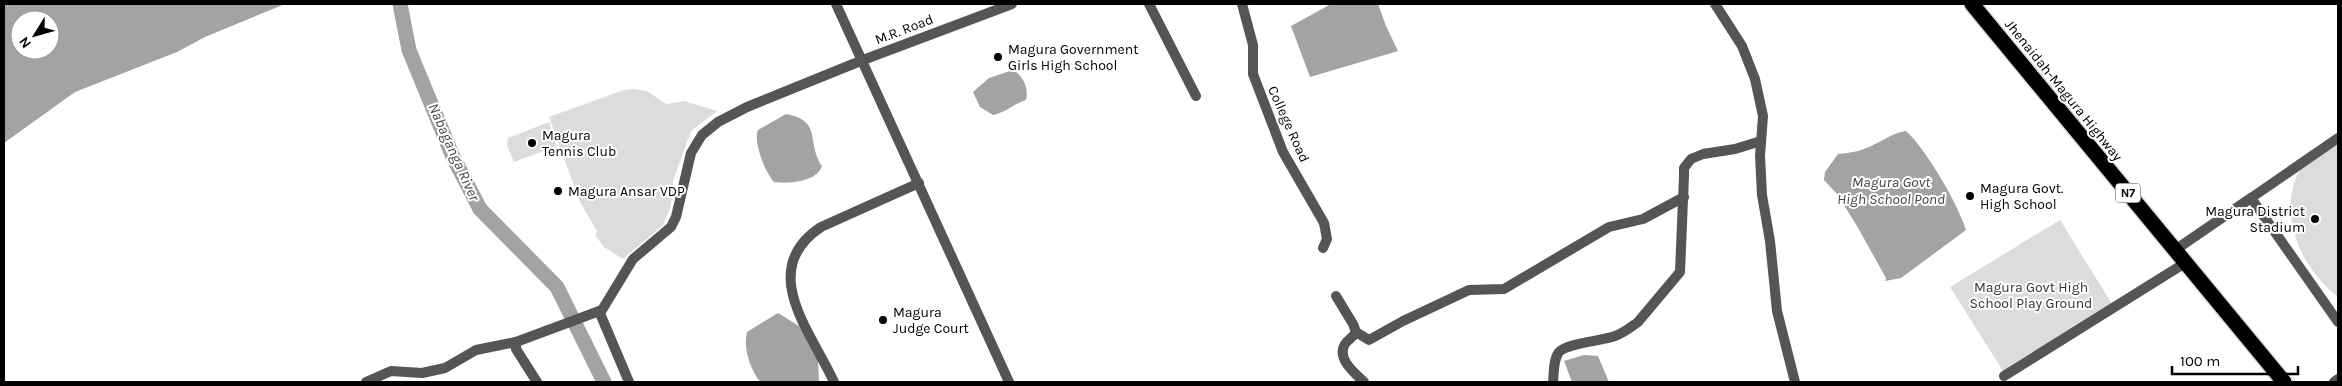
<svg xmlns="http://www.w3.org/2000/svg" width="2342" height="386" font-family="Karla,sans-serif">
<style>
.green{fill:#dcdcdc}
.water{fill:#a3a3a3;fill-rule:evenodd}
.lines{fill:none;stroke-linecap:round;stroke-linejoin:round}
.river{stroke:#a3a3a3;stroke-width:15}
.highway-casing{stroke:#dbdbdb;stroke-width:18}
.minor{stroke:#555;stroke-width:10}
.highway{stroke:#000;stroke-width:15}
.poi-dot{fill:#000;stroke:#fff;stroke-width:2}
.labels{text-anchor:middle;stroke-width:4;stroke-linejoin:round;paint-order:stroke}
.shield{fill:#fff;stroke:#4c4c4c;stroke-width:1}
.shield-label{font-size:12px;font-weight:bold;fill:#000}
.street-label{font-size:14px;fill:#000;stroke:#fff}
.poi-label{font-size:14px;fill:#000;stroke:#fff;text-anchor:start}
.park-label{font-size:14px;fill:#333;stroke:#fff}
.water-label{font-size:15px;font-style:italic;fill:#444;stroke:#fff}
</style>
<rect width="100%" height="100%" fill="#fff"/>
<g class="green">
<polygon points="634,89 647,91 666,104 684,101 717,111 691,131 673,181 671,205 663,225 623,259 604,247 595,235 597,231 580,202 549,117 624,90"/>
<polygon points="549,122 557,146 514,162 507,145 508,138"/>
<path d="M2338,135v162c-37,-29 -63,-85 -37,-129 8,-13 26,-24 37,-33z"/>
<polygon points="2060,220 2112,304 2003,371 1950,287"/>
</g>
<g class="water">
<path d="M4,4h281l-80,33 -28,15 -102,40 -71,51zM20,20h30v30h-30z"/>
<polygon points="1331,4 1378,4 1386,26 1398,51 1310,77 1291,26"/>
<path d="M1013,70c10,6 16,18 13,30 -13,4 -21,13 -33,15l-13,-8 -7,-15 16,-14z"/>
<path d="M786,114c37,7 20,28 36,52 -5,16 -34,18 -48,16 -9,-10 -21,-40 -16,-52z"/>
<path d="M1906,131c20,18 52,73 60,99l-65,48 -16,3 1,-3 -29,-52 -20,-32 -13,-14 1,-8 13,-18c12,-1 24,-3 35,-9 11,-5 20,-12 33,-14z"/>
<path d="M778,313l21,13 19,35 1,21h-59c-10,-14 -17,-33 -13,-50z"/>
<polygon points="1584,355 1598,356 1609,382 1572,382 1564,361"/>
</g>
<g class="lines">
<polyline class="river" points="400,4 409,50 453,157 480,209 557,287 604,382"/>
<defs>
<polyline id="highway" points="1972,4 2284,382"/>
</defs>
<use href="#highway" class="highway-casing"/>
<g class="minor">
<polyline points="836,4 1009,382"/>
<polyline points="1149,4 1196,96"/>
<polyline points="1242,4 1253,45 1253,74 1283,152 1324,223 1327,239 1323,248"/>
<polyline points="1715,4 1742,46 1755,79 1763,116 1760,156 1762,195 1770,241 1777,311 1795,382"/>
<polyline points="2338,138 2251,198 2338,322"/>
<polyline points="2175,250 2251,198"/>
<path d="M1336,296l17,28 3,8c-3,6 -8,7 -11,12 -9,15 10,29 19,38"/>
<polyline points="599,311 629,382"/>
<polyline points="1356,332 1369,340 1403,321 1469,290 1504,289 1609,227 1643,219 1684,197"/>
<polyline points="516,342 516,349 537,382"/>
<polyline points="2004,376 2185,263"/>
<polyline points="366,382 391,371 422,373 445,368 476,350 516,342 602,310 633,259 671,227 676,217 691,153 702,135 718,122 747,107 863,60 1012,4"/>
<path d="M834,382c-22,-49 -78,-112 -13,-155l98,-44"/>
<path d="M1553,382c1,-9 0,-22 6,-30 8,-9 43,-11 56,-16 9,-3 16,-9 23,-14l42,-50 4,-96v-8l7,-9 12,-5 32,-5 26,-8"/>
<polyline points="2334,382 2338,379"/>
</g>
<use href="#highway" class="highway"/>
</g>
<g class="poi-dot">
<circle cx="998" cy="57" r="5"/>
<circle cx="532" cy="143" r="5"/>
<circle cx="558" cy="191" r="5"/>
<circle cx="1970" cy="196" r="5"/>
<circle cx="2315" cy="219" r="5"/>
<circle cx="883" cy="320" r="5"/>
</g>
<g class="labels">
<rect class="shield" x="2115.5" y="183.5" width="25" height="19" rx="4"/>
<g class="shield-label">
<text x="2128" y="197">N7</text>
</g>
<g class="street-label">
<text transform="translate(904 29) rotate(-21)" y="5">M.R. Road</text>
<text transform="translate(2064 90) rotate(51)" y="5">Jhenaidah-Magura Highway</text>
<text transform="translate(1289 124) rotate(66)" y="5">College Road</text>
</g>
<g class="poi-label">
<text x="1008" y="54">Magura Government<tspan x="1008" dy="16">Girls High School</tspan></text>
<text x="542" y="140">Magura<tspan x="542" dy="16">Tennis Club</tspan></text>
<text x="1980" y="193">Magura Govt.<tspan x="1980" dy="16">High School</tspan></text>
<text x="568" y="196">Magura Ansar VDP</text>
<text x="2305" y="216" text-anchor="end">Magura District<tspan x="2305" dy="16">Stadium</tspan></text>
<text x="893" y="317">Magura<tspan x="893" dy="16">Judge Court</tspan></text>
</g>
<g class="park-label">
<text x="2031" y="292">Magura Govt High<tspan x="2031" dy="16">School Play Ground</tspan></text>
</g>
<g class="water-label">
<text transform="translate(454 152) rotate(66)" y="5">Nabaganga River</text>
<text x="1891" y="187">Magura Govt<tspan x="1891" dy="17">High School Pond</tspan></text>
</g>
</g>
<rect width="2342" height="386" fill="none" stroke="#000000" stroke-width="10"/>
<g transform="translate(35 35) rotate(233)"><circle r="24" fill="#ffffff" stroke="#999999"/>
<path d="M0-4L9 19L0 12L-9 19Z" fill="#000000"/>
<text y="-8" font-size="14" font-weight="bold" text-anchor="middle" fill="#000000">N</text>
</g>
<path d="M2172 366v8h126v-8" fill="none" stroke="#000000" stroke-width="2.5"/>
<text x="2180" y="366" font-size="15" fill="#000000" stroke="#ffffff" stroke-width="4" paint-order="stroke">100 m</text>
</svg>
